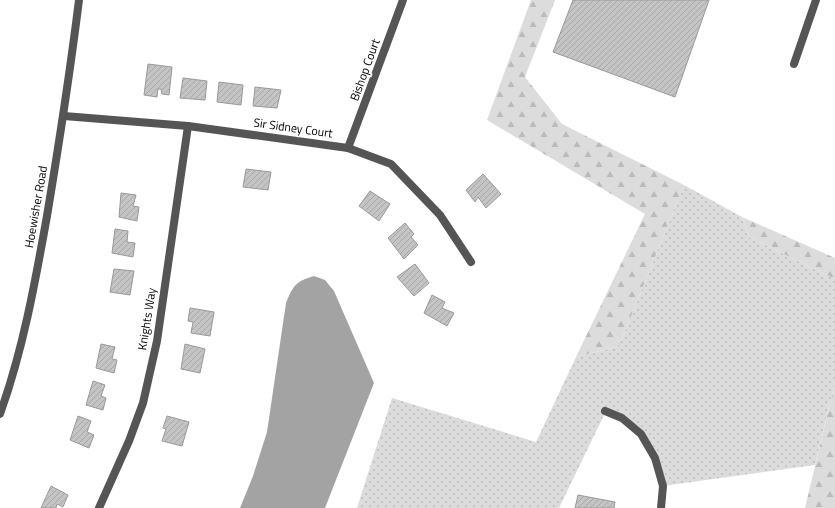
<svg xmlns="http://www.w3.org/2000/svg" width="835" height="508" font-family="'Titillium Web',sans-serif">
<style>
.grass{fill:url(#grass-dots)}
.forest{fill:url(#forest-firs)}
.water{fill:#a3a3a3}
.building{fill:url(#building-hatch);stroke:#999}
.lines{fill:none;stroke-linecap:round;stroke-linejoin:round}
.street{stroke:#555;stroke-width:8}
.labels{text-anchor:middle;stroke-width:3.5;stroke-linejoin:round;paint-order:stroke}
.street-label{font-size:12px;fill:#000;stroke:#fff}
</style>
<defs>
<pattern id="grass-dots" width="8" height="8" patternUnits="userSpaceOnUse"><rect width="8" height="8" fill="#dcdcdc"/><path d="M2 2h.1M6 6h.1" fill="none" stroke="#bbb" stroke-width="1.8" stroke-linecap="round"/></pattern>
<pattern id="forest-firs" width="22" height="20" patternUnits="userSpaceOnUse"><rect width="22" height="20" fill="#dcdcdc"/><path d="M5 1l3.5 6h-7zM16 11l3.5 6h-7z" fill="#bbb"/></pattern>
<pattern id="building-hatch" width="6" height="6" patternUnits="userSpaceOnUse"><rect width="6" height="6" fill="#c4c4c4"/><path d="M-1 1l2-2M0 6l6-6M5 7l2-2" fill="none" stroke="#a7a7a7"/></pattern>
</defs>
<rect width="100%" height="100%" fill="#fff"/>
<polygon class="grass" points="684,185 742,217 749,237 835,279 835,382 815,465 663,486 641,434 606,411 559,508 357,508 392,398 536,442 576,357 619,346"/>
<g class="forest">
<polygon points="531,0 555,0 525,77 562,124 684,185 619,346 576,357 645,214 487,120"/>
<polygon points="742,217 835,258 835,279 749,237"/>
<polygon points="835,382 835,508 805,508"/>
</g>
<path class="water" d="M314,276l11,4 9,11 40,92 -49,125h-85l13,-32 14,-44 19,-129c7,-17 10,-22 28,-27z"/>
<g class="building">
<polygon points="573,0 709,0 675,97 553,52"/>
<polygon points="148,64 172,67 169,95 162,94 161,89 158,89 157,97 144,95"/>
<polygon points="183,78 207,81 205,100 180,98"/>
<polygon points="219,82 243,85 241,105 217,102"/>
<polygon points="255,87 281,90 277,108 253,106"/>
<polygon points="246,169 271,172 268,190 243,187"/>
<polygon points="483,174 501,194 486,208 478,197 475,202 466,190"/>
<polygon points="370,191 390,204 379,221 359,206"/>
<polygon points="121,193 136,195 133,206 139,207 137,221 119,217"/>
<polygon points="405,223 414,234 411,237 418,245 404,259 388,238"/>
<polygon points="115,229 128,231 127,242 135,243 133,257 112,253"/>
<polygon points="415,264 429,283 414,296 397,277"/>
<polygon points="114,269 134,271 130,295 110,292"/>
<polygon points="432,295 445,302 442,308 454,313 447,326 424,313"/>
<polygon points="190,308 214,312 210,336 191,333 193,322 188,321"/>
<polygon points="101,344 115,347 112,359 117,360 114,373 96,368"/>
<polygon points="185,344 205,349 200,373 181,369"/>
<polygon points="93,381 105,385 101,396 106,398 103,410 86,405"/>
<polygon points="78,416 91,421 87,432 94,435 89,448 70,440"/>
<polygon points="167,416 189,422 182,446 162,441 166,429 163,428"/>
<polygon points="51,486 68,495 63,507 57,504 56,508 41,508"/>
<polygon points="578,495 615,502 614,508 575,508"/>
</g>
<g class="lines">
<g class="street">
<polyline points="794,64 816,0"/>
<polyline points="64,116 188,126 348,148 391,164 440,215 471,262"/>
<polyline points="348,148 403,0"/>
<polyline points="605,411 622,418 641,434 655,458 663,486 661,508"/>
<path d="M0,414c23,-64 35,-131 47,-198 12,-72 23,-144 32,-216"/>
<polyline points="99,508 129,441 143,403 157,341 188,126"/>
</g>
</g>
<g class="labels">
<g class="street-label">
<text transform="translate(365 70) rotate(-70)" y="4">Bishop Court</text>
<text transform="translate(293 128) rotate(8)" y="4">Sir Sidney Court</text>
<text transform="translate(36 207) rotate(-80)" y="4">Hoewisher Road</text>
<text transform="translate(147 319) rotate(-81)" y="4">Knights Way</text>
</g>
</g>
</svg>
